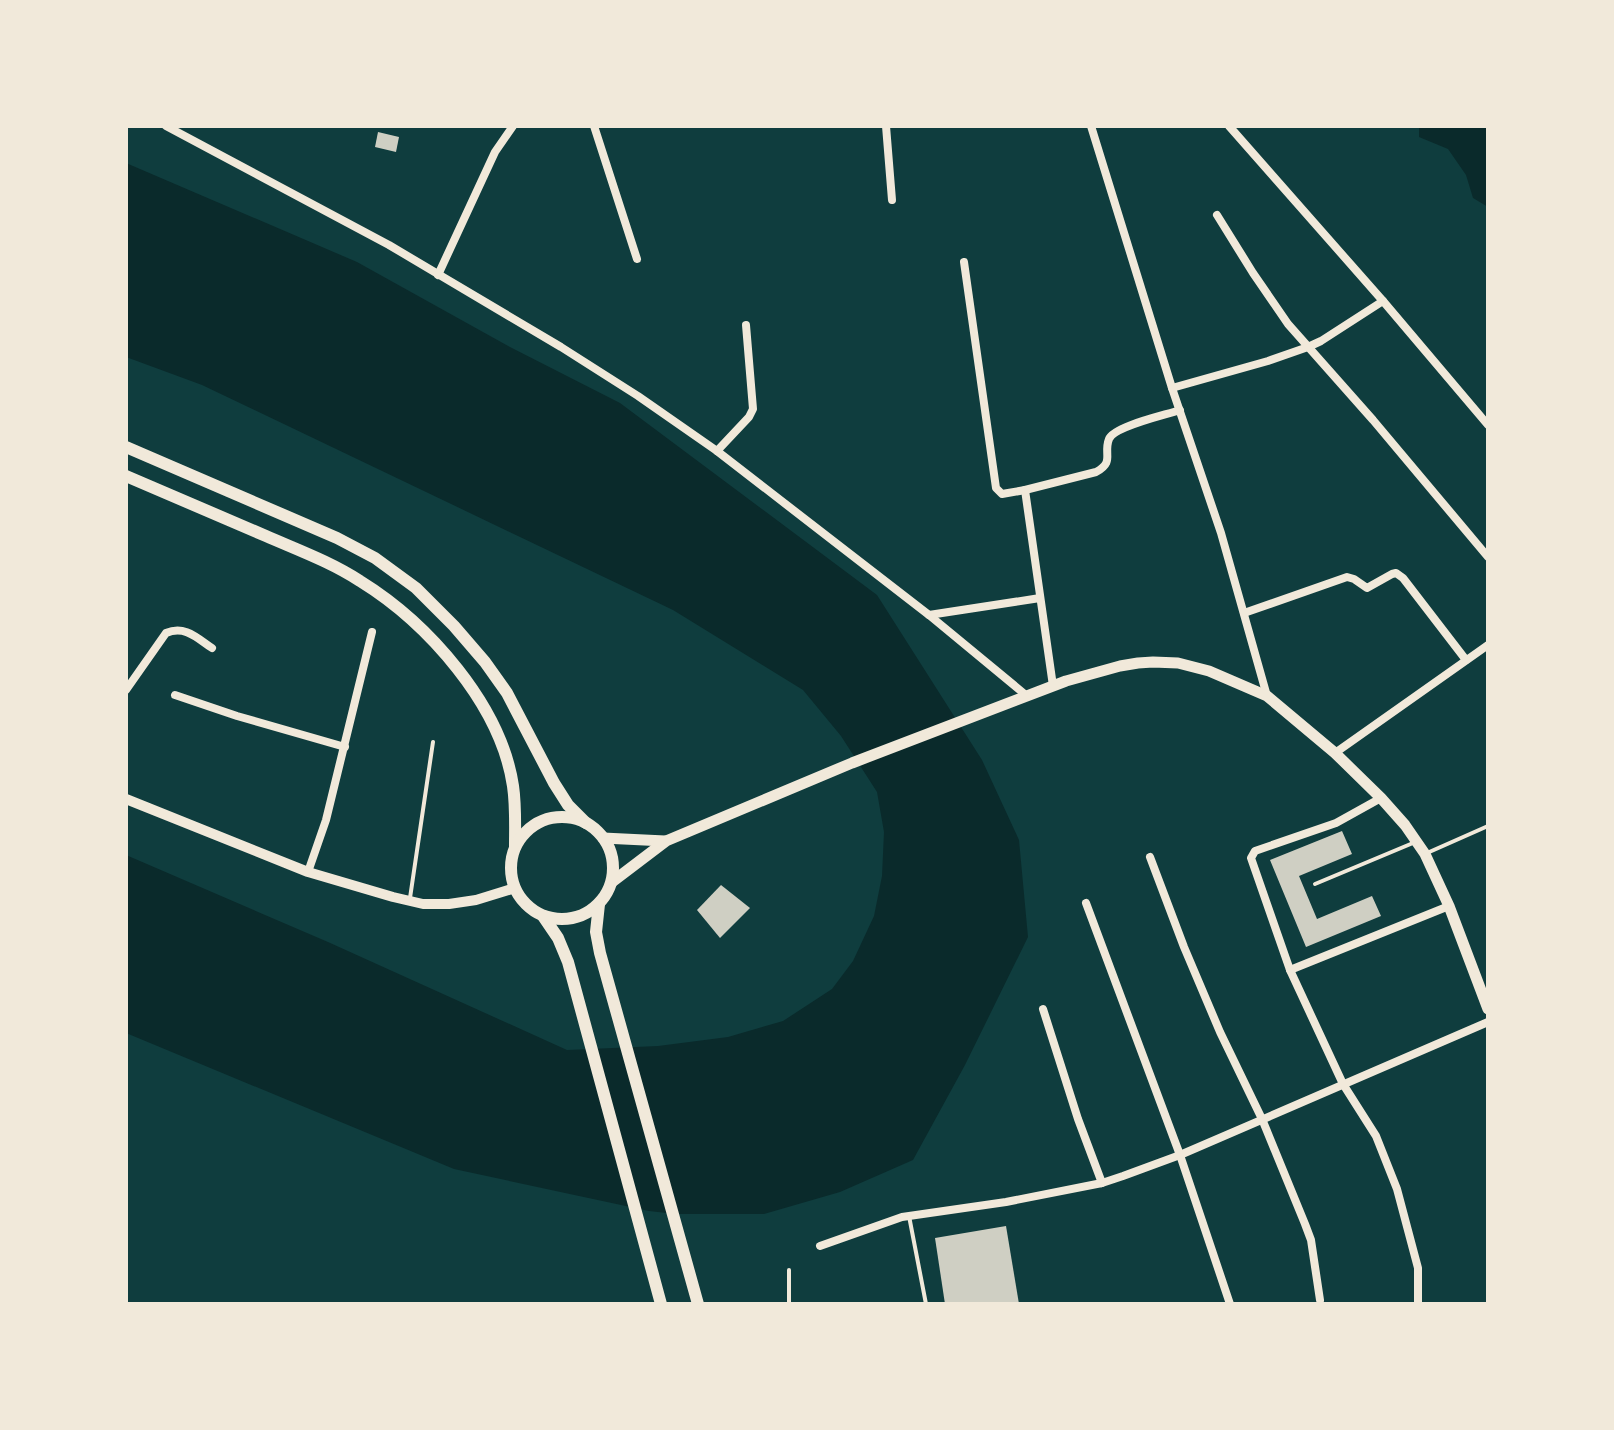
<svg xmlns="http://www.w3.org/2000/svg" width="1614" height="1430" font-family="Manrope,sans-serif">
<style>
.water{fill:#0a2a2b}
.building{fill:#cfcfc3}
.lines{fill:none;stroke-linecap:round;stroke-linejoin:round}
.service{stroke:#f1e9da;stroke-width:4}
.minor{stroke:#f1e9da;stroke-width:8}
.tertiary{stroke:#f1e9da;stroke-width:10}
.secondary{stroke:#f1e9da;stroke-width:11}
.primary{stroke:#f1e9da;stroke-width:12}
</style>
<rect width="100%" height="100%" fill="#0f3d3e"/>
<g class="water">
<polygon points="1419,126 1488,126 1488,207 1473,198 1466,175 1448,149 1419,137"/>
<polygon points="126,163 357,262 510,347 620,403 877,595 982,760 1019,840 1028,937 965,1065 913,1160 840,1192 764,1214 675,1214 649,1211 454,1169 126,1033 126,855 328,942 567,1050 658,1046 728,1037 783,1021 832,989 853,961 874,916 882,876 884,832 877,792 841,736 803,690 673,610 202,385 126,357"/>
</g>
<g class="building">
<polygon points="378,132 399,137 396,152 375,147"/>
<polygon points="1342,831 1352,854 1299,876 1317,919 1372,896 1381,916 1306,947 1270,860"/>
<polygon points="721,885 750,908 720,938 697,910"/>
<polygon points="1006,1226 1019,1304 945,1304 935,1238"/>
</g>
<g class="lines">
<g class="service">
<polyline points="1427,853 1488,826"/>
<polyline points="1315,884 1413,843"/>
<polyline points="410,898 433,742"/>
<polyline points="909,1216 926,1304"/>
<polyline points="789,1270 789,1304"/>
</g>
<g class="minor">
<polyline points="166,126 389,245 561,347 638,396 717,451 929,615 1027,696"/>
<polyline points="594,126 637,259"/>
<polyline points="886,126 892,200"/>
<polyline points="1091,126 1172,388 1221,533 1267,696"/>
<polyline points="1229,126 1383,301 1488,425"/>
<polyline points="1217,215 1253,273 1288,324 1373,420 1488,557"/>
<polyline points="964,262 996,488 1002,494 1025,490 1053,686"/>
<polyline points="438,275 495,152 513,126"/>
<polyline points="1172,388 1268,361 1308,347 1321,341 1383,301"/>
<polyline points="717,451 749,417 753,409 746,325"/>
<path d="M1025,490l71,-18c19,-10 7,-18 13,-33 5,-13 57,-24 71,-29"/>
<polyline points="1244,613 1347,577 1354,579 1367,588 1392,574 1396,573 1403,578 1466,660"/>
<polyline points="929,615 1040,598"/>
<path d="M126,690l40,-57c19,-8 31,5 46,15"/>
<polyline points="175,695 237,716 345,747"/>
<polyline points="1335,753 1488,645"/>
<polyline points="1381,798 1336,823 1255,851 1251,858 1290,970 1343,1084 1376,1136 1397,1189 1418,1268 1418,1304"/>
<polyline points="1150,857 1184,947 1220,1032 1262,1119 1305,1224 1311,1240 1320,1300"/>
<polyline points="308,872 326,820 372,632"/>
<polyline points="1086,903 1180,1155 1230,1304"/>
<polyline points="1290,970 1449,906"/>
<polyline points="1043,1009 1078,1119 1102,1183"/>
<polyline points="820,1246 902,1217 1006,1202 1102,1183 1123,1176 1180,1155 1488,1022"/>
</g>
<polyline class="tertiary" points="126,799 308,872 393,897 423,904 449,904 476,900 515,888"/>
<g class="secondary">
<polyline points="603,838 665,841"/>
<polyline points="612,882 666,841 852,763 1066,681 1120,666 1138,663 1153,662 1178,663 1209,671 1267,696 1335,753 1381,798 1405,825 1425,854 1449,906 1488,1009"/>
</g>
<g class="primary">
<polyline points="126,447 337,538 375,558 416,588 454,626 485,662 507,693 554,783 568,805 586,823"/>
<path d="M126,476c47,20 94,40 140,60 32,14 65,26 94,45 68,42 141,124 153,205 3,20 2,41 2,61"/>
<circle cx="562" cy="868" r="51"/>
<polyline points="599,904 596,932 600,953 698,1304"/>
<polyline points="543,916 558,938 568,962 661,1304"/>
</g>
</g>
<rect width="1614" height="1430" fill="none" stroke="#f1e9da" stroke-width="256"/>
</svg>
